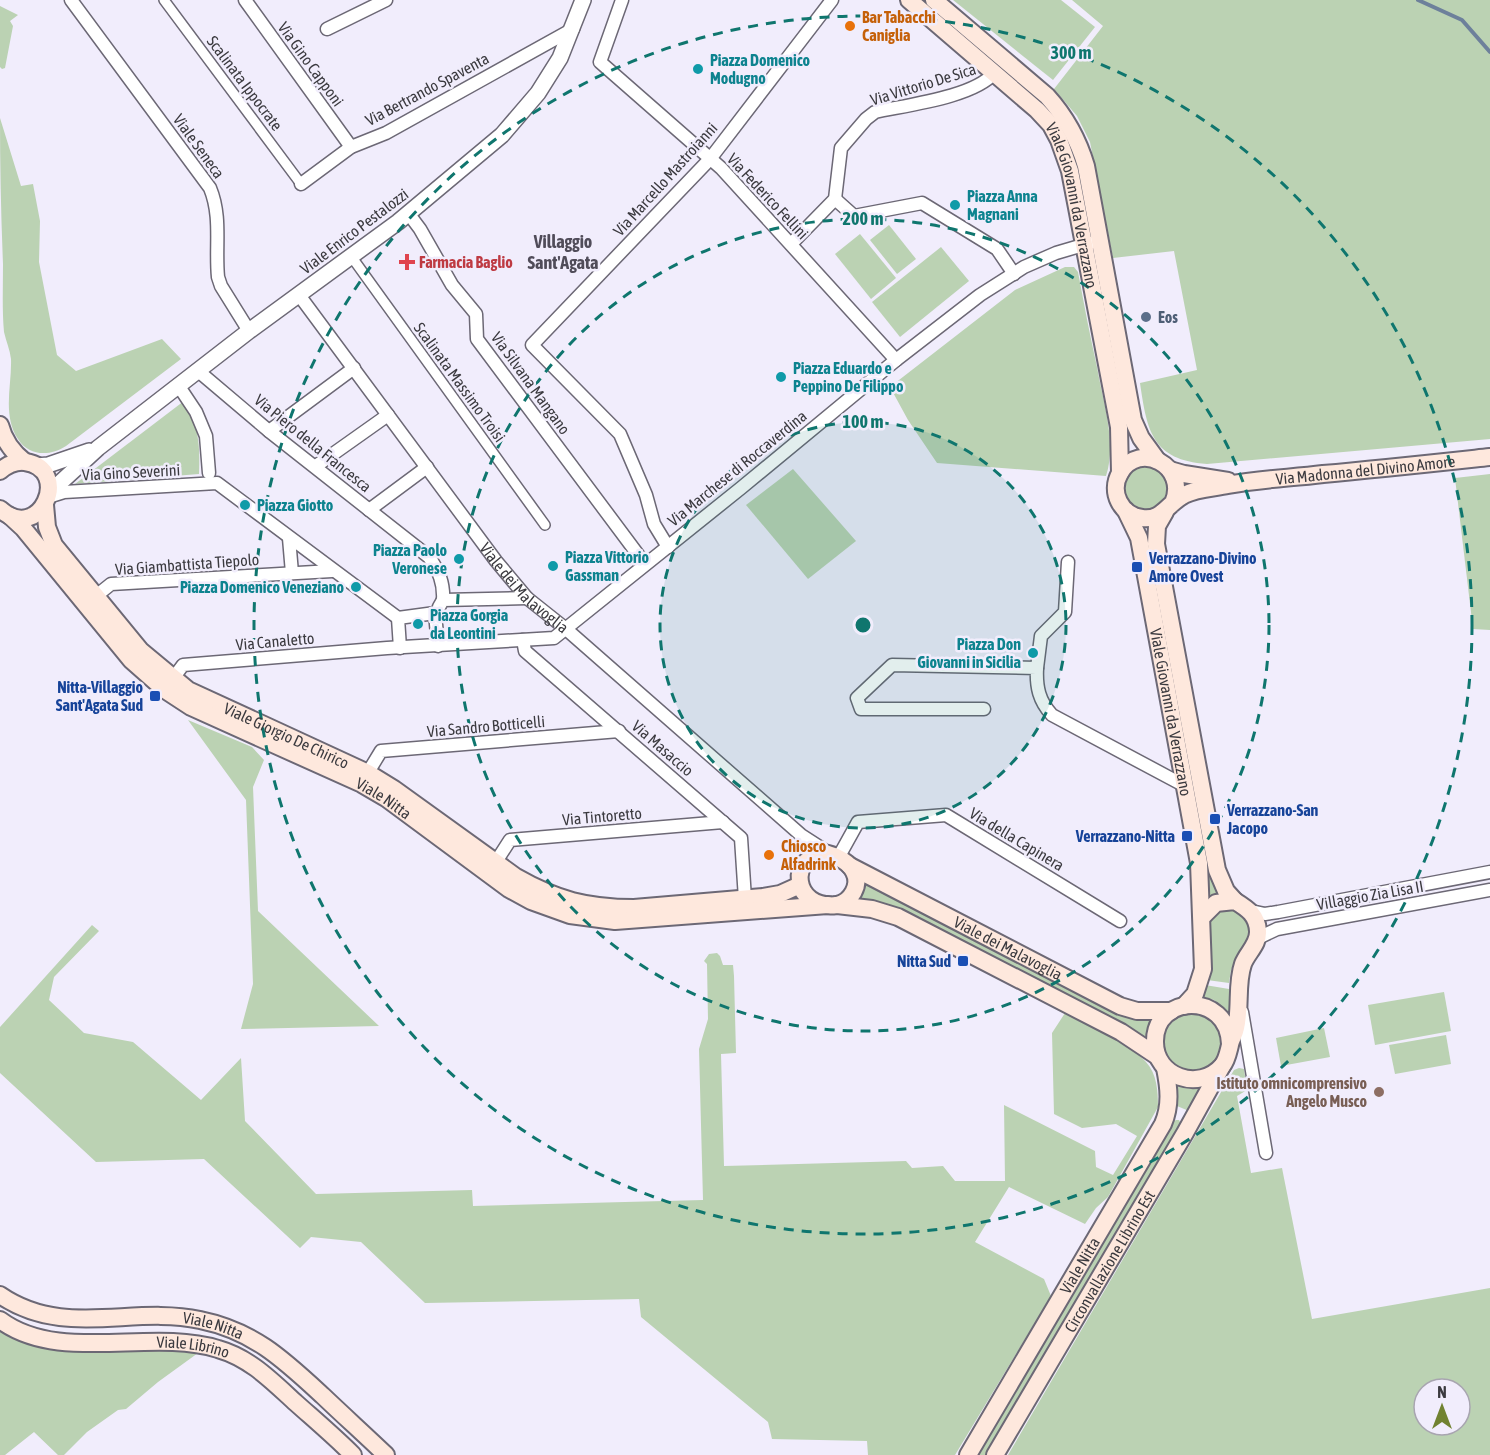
<svg xmlns="http://www.w3.org/2000/svg" width="1490" height="1455" font-family="'Asap Condensed',sans-serif">
<style>
.green{fill:#bbd2b3;fill-rule:evenodd}
.lines{fill:none;stroke-linecap:round;stroke-linejoin:round}
.stream{stroke:#6d809b;stroke-width:4}
.pedestrian-casing{stroke:#6c6875;stroke-width:12}
.minor-casing{stroke:#6c6875;stroke-width:15}
.tertiary-casing{stroke:#6c6875;stroke-width:18}
.secondary-casing{stroke:#6c6875;stroke-width:20}
.pedestrian{stroke:#fff;stroke-width:9}
.minor{stroke:#fff;stroke-width:12}
.tertiary{stroke:#fff;stroke-width:15}
.secondary{stroke:#fee8dd;stroke-width:16}
.ring{fill:none;stroke:#0f766e;stroke-width:3;stroke-dasharray:10 8}
.food-dot{fill:#e8710a;stroke:#f1edfc;stroke-width:2}
.culture-dot{fill:#0f9aa8;stroke:#f1edfc;stroke-width:2}
.health-dot{fill:#e0444e;stroke:#f1edfc;stroke-width:2}
.service-dot{fill:#5c6f8a;stroke:#f1edfc;stroke-width:2}
.transit-dot{fill:#1a4fb4;stroke:#f1edfc;stroke-width:2}
.education-dot{fill:#8d6e63;stroke:#f1edfc;stroke-width:2}
.labels{text-anchor:middle;stroke-width:5;stroke-linejoin:round;paint-order:stroke}
.food-label{font-size:16px;font-weight:bold;fill:#c56008;stroke:#f1edfc;text-anchor:start}
.culture-label{font-size:16px;font-weight:bold;fill:#0d838f;stroke:#f1edfc;text-anchor:start}
.street-label{font-size:16px;fill:#3b3a3f;stroke:#f1edfc}
.health-label{font-size:16px;font-weight:bold;fill:#be3a42;stroke:#f1edfc;text-anchor:start}
.service-label{font-size:16px;font-weight:bold;fill:#4e5e75;stroke:#f1edfc;text-anchor:start}
.transit-label{font-size:16px;font-weight:bold;fill:#164399;stroke:#f1edfc;text-anchor:end}
.education-label{font-size:16px;font-weight:bold;fill:#785e54;stroke:#f1edfc;text-anchor:end}
.neighbourhood-label{font-size:18px;font-weight:bold;fill:#504c59;stroke:#f1edfc}
.centre{fill:#0f766e;stroke:#f1edfc;stroke-width:3}
.ring-label{font-size:18px;text-anchor:middle;font-weight:bold;fill:#0f766e;stroke:#f1edfc;stroke-width:5;stroke-linejoin:round;paint-order:stroke}
</style>
<rect width="100%" height="100%" fill="#f1edfc"/>
<g class="green">
<polygon points="953,0 1061,0 1095,27 1053,80"/>
<path d="M1072,0h418v439l-283,25c-55,-4 -60,-33 -67,-81l57,-13 -23,-119 -61,7 -23,-116 -13,-26 -23,-27 49,-63z"/>
<polygon points="0,6 18,15 10,21 13,26 5,68 2,69 0,67"/>
<path d="M0,118l21,68 12,-2 7,37 -1,41 18,93 19,16 86,-32 19,20 -115,87c-15,10 -37,11 -48,-7 -16,-24 -6,-54 -7,-80 -1,-9 -5,-18 -7,-27 -2,-22 -1,-46 -1,-68 -2,-49 -3,-98 -3,-146z"/>
<polygon points="889,225 916,259 897,274 870,240"/>
<polygon points="860,234 896,278 871,299 835,254"/>
<polygon points="941,247 969,281 900,337 872,302"/>
<path d="M1065,267h9l4,5c6,32 12,64 19,95 6,35 20,75 9,109l-169,-13 -29,-43 -18,-33 125,-97z"/>
<path d="M184,401c15,24 16,45 15,73l-124,10z"/>
<polygon points="1147,463 1168,475 1169,498 1150,512 1134,509 1123,497 1122,481 1126,474"/>
<polygon points="793,469 856,541 808,579 746,505"/>
<polygon points="1490,474 1490,630 1473,629 1455,478"/>
<polygon points="1182,714 1220,893 1206,900"/>
<polygon points="188,720 252,747 264,760 253,787 258,911 379,1026 241,1029 253,984 246,800"/>
<polygon points="865,880 1152,1019 1146,1040 859,900 863,894"/>
<path d="M1232,908l14,8 5,14 -2,5 -12,22 -6,13 -2,13 -22,-3 2,-58c5,-10 13,-13 23,-14z"/>
<path d="M92,925l7,6 -45,46 -5,23 35,33 49,9 68,58 40,-42 4,63 71,73 156,-4 1,16 230,-6 -4,-151 9,-30 -1,-55 -3,-3 5,-7 8,-1 3,3 3,9h10l1,11 2,77 -15,1 3,112 182,-5 6,7 31,-2 12,15h50l-1,-76 91,46 1,16 17,8 24,-39 -21,-12 -34,4 -28,-14 -2,-81 13,-20c23,13 65,30 81,49 11,12 12,29 12,45l-50,90 -12,11 -11,16 -76,-37 -34,55 69,37 7,17 -96,159h-87l-1,-14 -95,-2 -4,-17 -127,-105 -2,-18 -214,4 -64,-61 -50,-5 -11,11 -96,-89 -108,3 -96,-89v-46z"/>
<polygon points="1205,985 1229,989 1230,1014 1214,1000 1200,996"/>
<polygon points="1444,992 1451,1031 1375,1045 1368,1005"/>
<path d="M1187,1012l23,4 13,19c-1,7 -1,18 -4,24 -22,38 -94,-15 -32,-47z"/>
<polygon points="1324,1028 1330,1057 1281,1066 1276,1038"/>
<polygon points="1446,1035 1451,1064 1395,1074 1389,1045"/>
<path d="M1239,1068l5,1 3,21 -10,6 14,77 31,-5 30,151 178,-31v167h-482l226,-385zM1424,1389h36v36h-36z"/>
<polygon points="1177,1085 1191,1089 1203,1087 1189,1111 1177,1106"/>
<polygon points="1176,1120 1179,1120 1181,1124 987,1455 976,1455 1172,1122"/>
<polygon points="0,1329 165,1346 198,1353 158,1382 126,1409 118,1410 87,1432 64,1455 58,1455 34,1432 5,1455 0,1455"/>
</g>
<g class="lines">
<polyline class="stream" points="1418,0 1462,20 1490,52"/>
<defs>
<g id="pedestrian">
<polyline points="164,0 301,184"/>
<polyline points="351,256 545,525"/>
</g>
<g id="minor">
<path d="M71,0l139,188c12,29 5,59 8,89l3,9 28,45"/>
<polyline points="245,0 351,147"/>
<polyline points="622,0 600,62 721,168 896,360"/>
<polyline points="327,29 386,0"/>
<polyline points="301,184 351,147 386,133 573,29"/>
<polyline points="835,199 854,216 922,203 997,249 1014,274"/>
<polyline points="408,213 420,229 452,285 476,314 477,339 645,564"/>
<path d="M791,244l44,-45 6,-51 25,-29 9,-7c32,-7 99,-15 119,-39"/>
<path id="s1" d="M299,295l197,266 31,37 39,31 235,206 31,20"/>
<path d="M197,370l72,61 160,126c10,14 15,26 14,43"/>
<polyline points="178,385 196,412 206,436 209,473"/>
<polyline points="269,431 354,368"/>
<polyline points="316,466 388,415"/>
<polyline points="48,497 64,492 217,483 398,618"/>
<polyline points="369,510 427,467"/>
<polyline points="289,538 292,573"/>
<polyline points="668,547 654,524 646,495 620,434 532,345 710,159 832,0"/>
<polyline points="91,600 111,584 332,571"/>
<polyline points="439,607 443,600 527,598"/>
<polyline points="523,640 525,651 741,838 745,899"/>
<polyline points="400,648 398,618 435,613 438,646"/>
<polyline points="1037,668 1041,636 1065,612 1068,562"/>
<polyline points="169,684 183,665 387,648 554,638 741,488 896,360 980,295 1024,267 1056,253 1090,243"/>
<path d="M984,709h-123l-4,-11 35,-33 145,3c-1,19 2,33 15,47l133,71"/>
<polyline points="364,779 381,751 619,731"/>
<polyline points="838,858 858,822 946,815 1120,921"/>
<polyline points="492,868 510,840 723,822"/>
<polyline points="1251,911 1265,914 1278,912 1490,872"/>
<polyline points="1258,938 1277,929 1490,890"/>
<polyline points="1242,1012 1266,1153"/>
</g>
<g id="tertiary">
<polyline points="36,466 48,465 89,451"/>
<polyline points="49,493 98,448 249,331 398,222 502,135 538,93 560,58 583,0"/>
</g>
<g id="secondary">
<path id="s2" d="M909,0l128,110 14,15 8,15 11,31 49,256 1,46"/>
<path d="M934,0l113,96c19,21 31,43 39,70l47,254 8,18 16,22"/>
<path d="M0,425c4,16 12,27 25,37"/>
<polyline points="1170,470 1184,474 1228,481"/>
<path d="M0,471c7,-6 15,-10 25,-9 48,7 15,83 -25,47"/>
<path id="s3" d="M1173,503c16,-37 -34,-63 -53,-30 -11,19 1,42 22,45 20,3 26,-15 42,-23 13,-7 30,-7 44,-10 31,-6 63,-7 95,-11 56,-5 111,-11 167,-17"/>
<path id="s4" d="M45,505l2,22 7,18 87,106 47,39 180,83 26,16 122,88c40,23 72,31 118,31l129,-11 17,-3 20,-9"/>
<path id="s5" d="M1126,511l13,27 60,325 4,106 -8,25 -11,12"/>
<polyline points="1165,512 1157,526 1156,544 1217,870 1226,891 1235,901"/>
<path id="s6" d="M10,516l13,12 108,132 34,30 26,17 171,77 24,14 123,91 22,12 39,14 45,6 213,-16"/>
<path d="M828,854c9,2 22,9 26,18 7,13 -3,30 -17,33 -45,6 -51,-52 -9,-51z"/>
<path id="s7" d="M850,866l270,140 17,5h34"/>
<polyline points="837,905 872,909 898,917 1121,1032 1157,1056"/>
<path d="M1202,917l14,-14 19,-2c13,8 22,14 23,30 1,13 -11,22 -15,33 -7,20 -2,43 -7,64 -1,6 -5,11 -6,17 -2,8 -3,15 -8,21 -23,26 -67,11 -67,-24 -1,-48 73,-51 75,2"/>
<path id="s8" d="M0,1295c64,44 132,10 200,25 54,11 84,40 123,76 21,20 42,39 63,59"/>
<path id="s9" d="M0,1320c59,44 150,8 218,29 32,9 54,32 78,54 19,17 39,34 57,52"/>
<path id="s10" d="M968,1455l195,-331c8,-19 6,-36 2,-56"/>
<path id="s11" d="M995,1455l190,-322 37,-67"/>
</g>
</defs>
<use href="#pedestrian" class="pedestrian-casing"/>
<use href="#minor" class="minor-casing"/>
<use href="#tertiary" class="tertiary-casing"/>
<use href="#secondary" class="secondary-casing"/>
<use href="#pedestrian" class="pedestrian"/>
<use href="#minor" class="minor"/>
<use href="#tertiary" class="tertiary"/>
<use href="#secondary" class="secondary"/>
</g>
<circle cx="863" cy="625" r="203" fill="#0f766e" fill-opacity=".12"/>
<g class="ring">
<circle cx="863" cy="625" r="203"/>
<circle cx="863" cy="625" r="406"/>
<circle cx="863" cy="625" r="609"/>
</g>
<g class="food-dot">
<circle cx="850" cy="26" r="6"/>
<circle cx="769" cy="855" r="6"/>
</g>
<g class="culture-dot">
<circle cx="698" cy="69" r="6"/>
<circle cx="955" cy="205" r="6"/>
<circle cx="781" cy="377" r="6"/>
<circle cx="245" cy="505" r="6"/>
<circle cx="459" cy="559" r="6"/>
<circle cx="553" cy="566" r="6"/>
<circle cx="356" cy="587" r="6"/>
<circle cx="418" cy="624" r="6"/>
<circle cx="1033" cy="653" r="6"/>
</g>
<path class="health-dot" d="M404 253h6v6h6v6h-6v6h-6v-6h-6v-6h6z"/>
<circle class="service-dot" cx="1146" cy="317" r="6"/>
<g class="transit-dot">
<rect x="1131" y="561" width="12" height="12" rx="3"/>
<rect x="149" y="690" width="12" height="12" rx="3"/>
<rect x="1209" y="813" width="12" height="12" rx="3"/>
<rect x="1181" y="830" width="12" height="12" rx="3"/>
<rect x="957" y="955" width="12" height="12" rx="3"/>
</g>
<circle class="education-dot" cx="1379" cy="1092" r="6"/>
<g class="labels">
<g class="food-label">
<text x="862" y="23">Bar Tabacchi<tspan x="862" dy="18">Caniglia</tspan></text>
<text x="781" y="852">Chiosco<tspan x="781" dy="18">Alfadrink</tspan></text>
</g>
<g class="culture-label">
<text x="710" y="66">Piazza Domenico<tspan x="710" dy="18">Modugno</tspan></text>
<text x="967" y="202">Piazza Anna<tspan x="967" dy="18">Magnani</tspan></text>
<text x="793" y="374">Piazza Eduardo e<tspan x="793" dy="18">Peppino De Filippo</tspan></text>
<text x="257" y="511">Piazza Giotto</text>
<text x="447" y="556" text-anchor="end">Piazza Paolo<tspan x="447" dy="18">Veronese</tspan></text>
<text x="565" y="563">Piazza Vittorio<tspan x="565" dy="18">Gassman</tspan></text>
<text x="344" y="593" text-anchor="end">Piazza Domenico Veneziano</text>
<text x="430" y="621">Piazza Gorgia<tspan x="430" dy="18">da Leontini</tspan></text>
<text x="1021" y="650" text-anchor="end">Piazza Don<tspan x="1021" dy="18">Giovanni in Sicilia</tspan></text>
</g>
<g class="street-label">
<text transform="translate(311 64) rotate(54)" y="6">Via Gino Capponi</text>
<text transform="translate(245 83) rotate(53)" y="6">Scalinata Ippocrate</text>
<text transform="translate(923 84) rotate(-17)" y="6">Via Vittorio De Sica</text>
<text transform="translate(427 89) rotate(-28)" y="6">Via Bertrando Spaventa</text>
<text transform="translate(199 146) rotate(54)" y="6">Viale Seneca</text>
<text transform="translate(665 179) rotate(-48)" y="6">Via Marcello Mastroianni</text>
<text transform="translate(768 196) rotate(47)" y="6">Via Federico Fellini</text>
<text dy="6" stroke="none"><textPath href="#s2" startOffset="273">Viale Giovanni da Verrazzano</textPath></text>
<text transform="translate(354 231) rotate(-37)" y="6">Viale Enrico Pestalozzi</text>
<text transform="translate(460 382) rotate(54)" y="6">Scalinata Massimo Troisi</text>
<text transform="translate(531 383) rotate(54)" y="6">Via Silvana Mangano</text>
<text transform="translate(313 443) rotate(39)" y="6">Via Piero della Francesca</text>
<text transform="translate(737 468) rotate(-39)" y="6">Via Marchese di Roccaverdina</text>
<text dy="6" stroke="none"><textPath href="#s3" startOffset="386">Via Madonna del Divino Amore</textPath></text>
<text transform="translate(131 472) rotate(-3)" y="6">Via Gino Severini</text>
<text transform="translate(187 564) rotate(-4)" y="6">Via Giambattista Tiepolo</text>
<text dy="6" stroke="none"><textPath href="#s1" startOffset="370">Viale dei Malavoglia</textPath></text>
<text transform="translate(275 641) rotate(-5)" y="6">Via Canaletto</text>
<text dy="6" stroke="none"><textPath href="#s5" startOffset="207">Viale Giovanni da Verrazzano</textPath></text>
<text transform="translate(486 726) rotate(-5)" y="6">Via Sandro Botticelli</text>
<text dy="6" stroke="none"><textPath href="#s4" startOffset="348">Viale Giorgio De Chirico</textPath></text>
<text transform="translate(663 748) rotate(41)" y="6">Via Masaccio</text>
<text dy="6" stroke="none"><textPath href="#s6" startOffset="478">Viale Nitta</textPath></text>
<text transform="translate(602 816) rotate(-5)" y="6">Via Tintoretto</text>
<text transform="translate(1017 839) rotate(31)" y="6">Via della Capinera</text>
<text transform="translate(1370 895) rotate(-10)" y="6">Villaggio Zia Lisa II</text>
<text dy="6" stroke="none"><textPath href="#s7" startOffset="178">Viale dei Malavoglia</textPath></text>
<text dy="6" stroke="none"><textPath href="#s11" startOffset="225">Circonvallazione Librino Est</textPath></text>
<text dy="6" stroke="none"><textPath href="#s10" startOffset="220">Viale Nitta</textPath></text>
<text dy="6" stroke="none"><textPath href="#s8" startOffset="219">Viale Nitta</textPath></text>
<text dy="6" stroke="none"><textPath href="#s9" startOffset="198">Viale Librino</textPath></text>
</g>
<g class="health-label">
<text x="419" y="268">Farmacia Baglio</text>
</g>
<g class="service-label">
<text x="1158" y="323">Eos</text>
</g>
<g class="transit-label">
<text x="1149" y="564" text-anchor="start">Verrazzano-Divino<tspan x="1149" dy="18">Amore Ovest</tspan></text>
<text x="143" y="693">Nitta-Villaggio<tspan x="143" dy="18">Sant'Agata Sud</tspan></text>
<text x="1227" y="816" text-anchor="start">Verrazzano-San<tspan x="1227" dy="18">Jacopo</tspan></text>
<text x="1175" y="842">Verrazzano-Nitta</text>
<text x="951" y="967">Nitta Sud</text>
</g>
<g class="education-label">
<text x="1367" y="1089">Istituto omnicomprensivo<tspan x="1367" dy="18">Angelo Musco</tspan></text>
</g>
<g class="neighbourhood-label">
<text x="563" y="248">Villaggio<tspan x="563" dy="21">Sant'Agata</tspan></text>
</g>
</g>
<circle cx="863" cy="625" r="9" class="centre"/>
<g class="ring-label">
<text x="1071" y="59">300 m</text>
<text x="863" y="225">200 m</text>
<text x="863" y="428">100 m</text>
</g>
<g transform="translate(1442 1407)"><circle r="28" fill="#f1edfc" stroke="#a8a5b0" stroke-width="1.5"/>
<path d="M0-4.5L10 22L0 15L-10 22Z" fill="#718231"/>
<text y="-9" font-size="16" font-weight="bold" text-anchor="middle" fill="#3b3a3f">N</text>
</g>
</svg>
